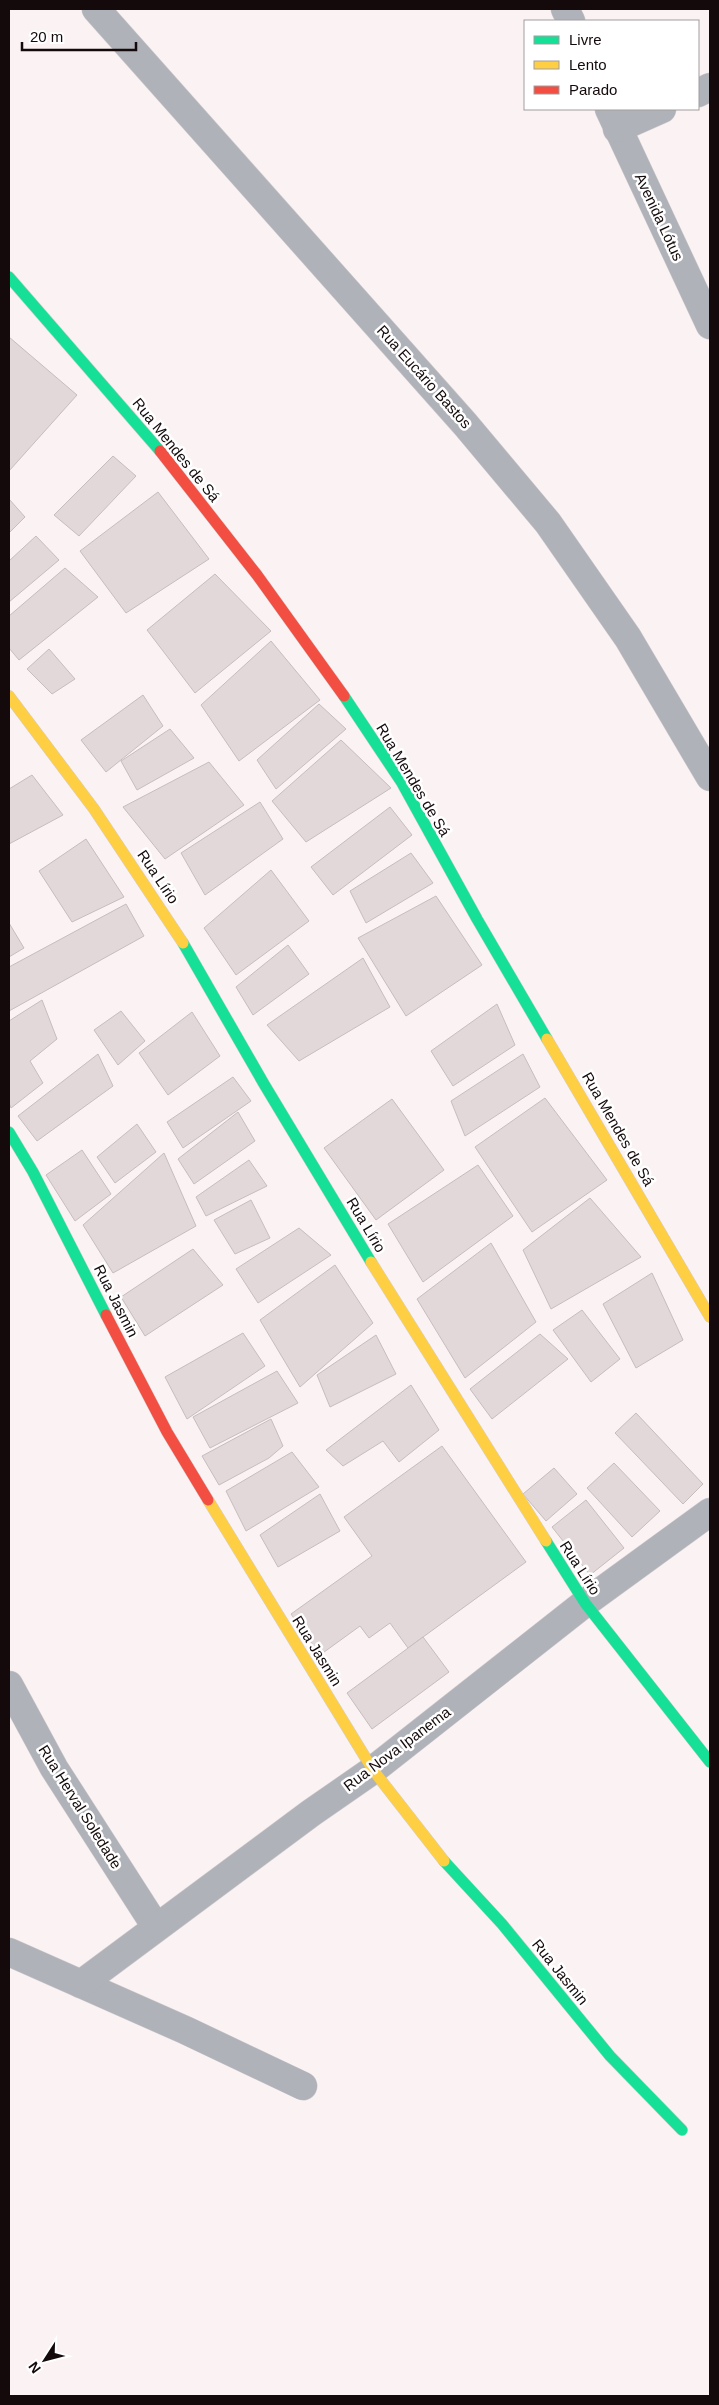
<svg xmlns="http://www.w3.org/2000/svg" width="719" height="2405" font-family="Helvetica,sans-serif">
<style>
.building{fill:#e2d8d9;stroke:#c6bdbd}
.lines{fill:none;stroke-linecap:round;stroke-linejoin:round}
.street-casing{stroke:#d4cecf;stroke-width:29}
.fast-casing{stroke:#d4cecf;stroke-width:12}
.slow-casing{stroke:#d4cecf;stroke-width:12}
.jam-casing{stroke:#d4cecf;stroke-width:12}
.street{stroke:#afb2b8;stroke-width:28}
.fast{stroke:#16e098;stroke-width:11}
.slow{stroke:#ffcf43;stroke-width:11}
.jam{stroke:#f24e42;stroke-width:11}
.labels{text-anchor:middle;stroke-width:5;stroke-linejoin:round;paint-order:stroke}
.street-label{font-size:15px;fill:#140a0b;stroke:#fff}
</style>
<rect width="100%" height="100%" fill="#faf2f3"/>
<g class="building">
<polygon points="9,337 77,395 9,471"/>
<polygon points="113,456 136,476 79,536 54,515"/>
<polygon points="158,492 209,559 126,613 80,551"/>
<polygon points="9,499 25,517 9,533"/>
<polygon points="36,536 59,560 9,602 9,561"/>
<polygon points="65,568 98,597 19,660 9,648 9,616"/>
<polygon points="215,574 271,631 195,693 147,630"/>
<polygon points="271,641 320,700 239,761 201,705"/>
<polygon points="49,649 75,679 52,694 27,669"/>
<polygon points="143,695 163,726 106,772 81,740"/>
<polygon points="319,704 346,729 276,789 257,760"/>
<polygon points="170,729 194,758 137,790 121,761"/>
<polygon points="341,740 391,788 306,842 272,801"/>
<polygon points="209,762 244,805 165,859 123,807"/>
<polygon points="32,775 63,815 9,844 9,789"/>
<polygon points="260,802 283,839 205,895 181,853"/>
<polygon points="390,807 412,835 333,895 311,867"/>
<polygon points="86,839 124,897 72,922 39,871"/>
<polygon points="411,853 433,883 366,923 350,891"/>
<polygon points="271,870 309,921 236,975 204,928"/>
<polygon points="436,896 482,965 406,1016 358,938"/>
<polygon points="126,904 144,936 9,1011 9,967"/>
<polygon points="9,923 24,948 9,957"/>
<polygon points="288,945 309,974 253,1015 236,987"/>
<polygon points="363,958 390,1007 299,1061 267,1025"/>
<polygon points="42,1000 57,1039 30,1061 43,1083 11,1108 9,1103 9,1021"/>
<polygon points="497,1004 515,1045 453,1086 431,1051"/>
<polygon points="121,1011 145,1041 118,1065 94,1030"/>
<polygon points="192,1012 220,1056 168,1095 139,1053"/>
<polygon points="98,1054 113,1086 37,1141 18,1116"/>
<polygon points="523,1054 540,1087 465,1136 451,1101"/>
<polygon points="233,1077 251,1101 183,1148 167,1122"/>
<polygon points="545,1098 607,1180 532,1232 475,1147"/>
<polygon points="392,1099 444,1170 376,1220 324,1148"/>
<polygon points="238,1112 255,1141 194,1184 178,1159"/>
<polygon points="137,1124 156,1152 115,1183 97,1157"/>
<polygon points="82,1150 111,1194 75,1221 46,1175"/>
<polygon points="164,1153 196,1226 113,1273 83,1225"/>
<polygon points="249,1160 267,1186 206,1216 196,1197"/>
<polygon points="478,1165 513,1216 423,1282 388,1224"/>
<polygon points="590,1198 641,1257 551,1309 523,1250"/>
<polygon points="251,1200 270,1238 235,1254 214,1220"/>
<polygon points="299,1228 331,1255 258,1303 236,1269"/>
<polygon points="491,1243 536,1322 465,1378 417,1299"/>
<polygon points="193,1249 223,1285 145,1336 121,1297"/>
<polygon points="335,1265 373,1323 300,1387 260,1320"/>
<polygon points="652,1273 683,1340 636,1368 603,1304"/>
<polygon points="582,1310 620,1359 591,1382 553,1330"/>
<polygon points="243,1333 265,1366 187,1419 165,1377"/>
<polygon points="540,1334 568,1359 492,1419 470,1389"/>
<polygon points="376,1335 396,1374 330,1407 317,1375"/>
<polygon points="277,1371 298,1403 210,1448 193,1417"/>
<polygon points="411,1385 439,1430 399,1462 383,1441 343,1466 326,1450"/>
<polygon points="636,1413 703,1484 683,1504 615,1433"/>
<polygon points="271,1419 283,1446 269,1458 219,1485 202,1456"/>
<polygon points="442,1446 526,1562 408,1648 390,1623 369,1638 360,1626 320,1655 291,1614 372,1556 344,1517"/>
<polygon points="292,1452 319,1487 246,1531 226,1491"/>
<polygon points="614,1463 660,1511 632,1537 587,1488"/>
<polygon points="554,1468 577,1494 546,1521 523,1494"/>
<polygon points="320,1494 340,1531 278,1567 260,1535"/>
<polygon points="586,1500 624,1548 590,1575 552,1527"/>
<polygon points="423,1637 449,1672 372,1729 347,1693"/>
</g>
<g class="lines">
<defs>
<g id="street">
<polyline points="96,9 465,424 548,523 628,638 710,777"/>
<polyline points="565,9 571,21"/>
<polyline points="698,93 710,87"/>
<polyline points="609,109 710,325"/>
<polyline points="617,129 662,109"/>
<polyline points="9,1685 54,1768 156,1927"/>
<polyline points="9,1952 185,2030 303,2086"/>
<polyline points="81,1984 311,1813 373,1770 585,1603 710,1512"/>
</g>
<g id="fast">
<polyline points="9,277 160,451"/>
<polyline points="344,696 402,783 477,919 547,1039"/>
<polyline points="183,943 264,1084 371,1262"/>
<polyline points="9,1132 33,1172 106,1315"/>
<polyline points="546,1541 585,1603 710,1762"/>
<polyline points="444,1861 502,1924 610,2056 682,2130"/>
</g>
<g id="slow">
<polyline points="9,696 94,809 183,943"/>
<polyline points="547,1039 710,1317"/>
<polyline points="371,1262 546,1541"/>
<polyline points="208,1500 373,1770 444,1861"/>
</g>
<g id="jam">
<polyline points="160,451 257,575 344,696"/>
<polyline points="106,1315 167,1432 208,1500"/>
</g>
</defs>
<use href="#street" class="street-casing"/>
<use href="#fast" class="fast-casing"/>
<use href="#slow" class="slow-casing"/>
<use href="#jam" class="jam-casing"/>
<use href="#street" class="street"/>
<use href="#fast" class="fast"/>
<use href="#slow" class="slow"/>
<use href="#jam" class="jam"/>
</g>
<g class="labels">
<g class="street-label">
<text transform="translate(659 217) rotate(65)" y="5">Avenida Lótus</text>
<text transform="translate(424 377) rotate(48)" y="5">Rua Eucário Bastos</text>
<text transform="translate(176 450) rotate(51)" y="5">Rua Mendes de Sá</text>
<text transform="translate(413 780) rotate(59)" y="5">Rua Mendes de Sá</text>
<text transform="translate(158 877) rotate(56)" y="5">Rua Lírio</text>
<text transform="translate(618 1129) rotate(60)" y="5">Rua Mendes de Sá</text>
<text transform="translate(366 1225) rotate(59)" y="5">Rua Lírio</text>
<text transform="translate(116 1301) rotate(63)" y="5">Rua Jasmin</text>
<text transform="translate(580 1568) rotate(57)" y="5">Rua Lírio</text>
<text transform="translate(317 1651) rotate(58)" y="5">Rua Jasmin</text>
<text transform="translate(397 1749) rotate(-37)" y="5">Rua Nova Ipanema</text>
<text transform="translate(80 1807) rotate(58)" y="5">Rua Herval Soledade</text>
<text transform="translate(560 1972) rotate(51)" y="5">Rua Jasmin</text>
</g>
</g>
<rect width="719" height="2405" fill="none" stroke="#140a0b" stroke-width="20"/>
<rect x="524" y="20" width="175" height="90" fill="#ffffff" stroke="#a19d9d"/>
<rect x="534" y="36" width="25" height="8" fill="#16e098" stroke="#a19d9d"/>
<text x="569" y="45" font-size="15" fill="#140a0b">Livre</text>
<rect x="534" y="61" width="25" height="8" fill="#ffcf43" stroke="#a19d9d"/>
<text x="569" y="70" font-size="15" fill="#140a0b">Lento</text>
<rect x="534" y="86" width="25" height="8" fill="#f24e42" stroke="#a19d9d"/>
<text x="569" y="95" font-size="15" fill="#140a0b">Parado</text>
<g transform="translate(45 2360) rotate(234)" stroke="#ffffff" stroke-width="4" paint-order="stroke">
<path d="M0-4L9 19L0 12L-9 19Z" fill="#140a0b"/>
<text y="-8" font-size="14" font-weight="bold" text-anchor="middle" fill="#140a0b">N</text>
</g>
<path d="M22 42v8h114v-8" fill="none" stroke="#140a0b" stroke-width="2.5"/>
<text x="30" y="42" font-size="15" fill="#140a0b" stroke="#ffffff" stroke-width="4" paint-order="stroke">20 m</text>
</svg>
